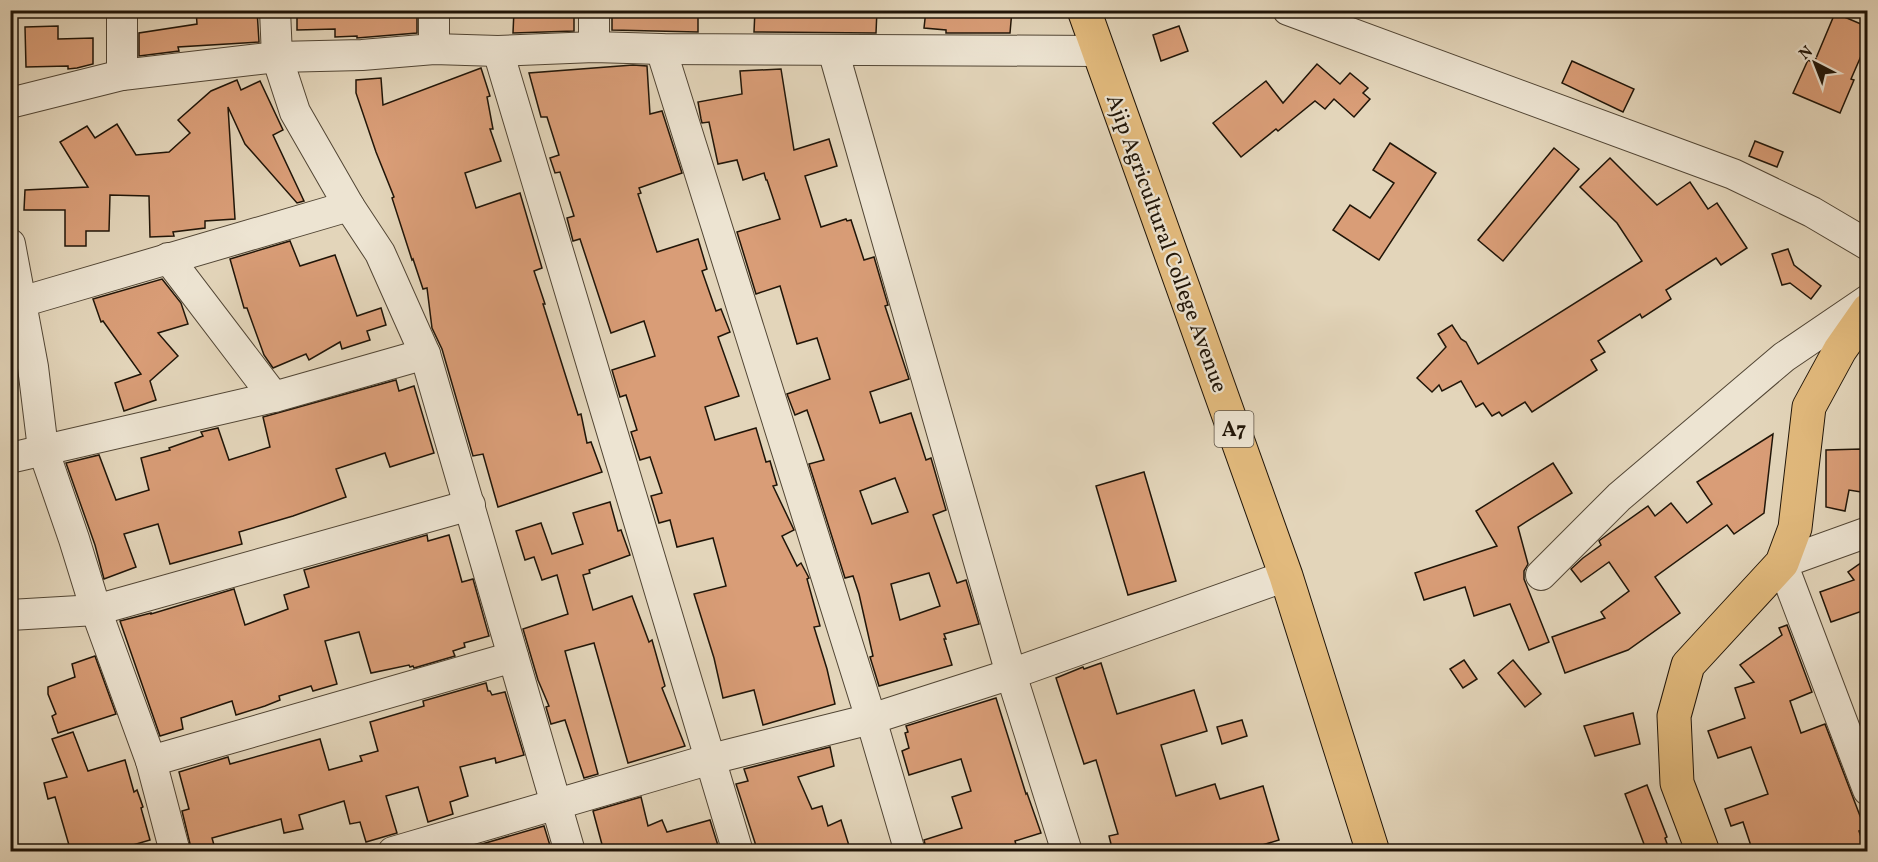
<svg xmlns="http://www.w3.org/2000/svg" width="1878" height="862" font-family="Vollkorn,serif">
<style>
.building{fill:#d99d77;stroke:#201508;stroke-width:1.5;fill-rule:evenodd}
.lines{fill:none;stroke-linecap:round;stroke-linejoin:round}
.minor-casing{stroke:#514534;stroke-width:32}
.major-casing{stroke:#201508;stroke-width:35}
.minor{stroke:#ede4d2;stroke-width:30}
.major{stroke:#e2ba7d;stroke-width:33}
.labels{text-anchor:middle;stroke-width:4.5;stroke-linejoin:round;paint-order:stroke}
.shield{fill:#ede4d2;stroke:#5e5345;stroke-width:1.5}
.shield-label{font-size:21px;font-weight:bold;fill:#201508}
.street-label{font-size:22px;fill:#201508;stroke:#ede4d2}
</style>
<rect width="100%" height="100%" fill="#e3d5ba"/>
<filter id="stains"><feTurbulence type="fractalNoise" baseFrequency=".00333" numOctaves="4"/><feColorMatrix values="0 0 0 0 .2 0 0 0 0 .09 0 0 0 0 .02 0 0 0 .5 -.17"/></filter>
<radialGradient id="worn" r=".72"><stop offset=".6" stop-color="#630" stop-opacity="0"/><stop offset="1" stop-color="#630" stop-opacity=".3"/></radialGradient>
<g class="building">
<polygon points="196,10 257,10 259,42 178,47 179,51 139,56 139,33 197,24"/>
<polygon points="297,10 414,10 414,17 417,17 417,33 357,38 357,36 335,37 335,29 297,30"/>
<polygon points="514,10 574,10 574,31 513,33"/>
<polygon points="644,10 698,10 698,32 612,30 612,15 643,16"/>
<polygon points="755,10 877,10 876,33 754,32"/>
<polygon points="926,10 1012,10 1010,33 946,33 946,30 924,28"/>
<polygon points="1835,13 1868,27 1868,40 1851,79 1854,80 1840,113 1793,93 1808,60 1814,63"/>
<polygon points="58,26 58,39 93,38 93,64 77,68 68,69 68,66 26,67 25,27"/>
<polygon points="1179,26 1188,51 1161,61 1153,35"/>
<polygon points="1572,61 1634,89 1623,112 1562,83"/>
<polygon points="1317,64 1340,84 1350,73 1368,88 1363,93 1370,99 1354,117 1334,99 1325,109 1315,101 1278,131 1276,129 1241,157 1213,123 1266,81 1283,103"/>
<polygon points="633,65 647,66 650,114 662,111 682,173 639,188 641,193 638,194 657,252 698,239 707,269 702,271 716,311 721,309 730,332 718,337 739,396 705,407 715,440 756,428 766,462 770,461 777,485 773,486 794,530 782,536 797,566 801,563 809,578 807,579 820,626 814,627 827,669 835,704 763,725 754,690 723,698 714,658 694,594 726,586 713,538 677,547 670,520 659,523 651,496 662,493 650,457 640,460 631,432 637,430 626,395 620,397 612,370 655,356 644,321 611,333 580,239 573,241 567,218 574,216 560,172 555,173 550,158 559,155 547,117 541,117 529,73"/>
<polygon points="481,68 490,96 487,97 493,129 490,129 501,161 465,173 476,208 520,193 542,268 534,271 545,304 543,304 578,415 581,414 587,443 591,442 602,472 498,507 483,454 473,456 442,349 432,328 427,288 423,289 413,259 412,260 392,198 394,197 376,152 356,93 356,80 381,78 383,105"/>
<path d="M781,69l13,81 35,-11 8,27 -32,10 16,51 25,-8 1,2 4,-1 13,40 10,-3 14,48 -3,1 24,73 -39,13 10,31 31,-10 15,47 5,-2 15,52 -13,5 24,68 9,-3 13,44 -35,10 2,5h-2l8,26 -73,21 -9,-29 3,-1 -14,-62 -6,-18 -8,2 -36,-114 15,-4 -17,-50 -12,5 -8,-21 43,-15 -13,-41 -20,6 -17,-58 -24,8 -19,-62 43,-13 -13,-39h-1l-2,-7 -21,7 -6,-20 -19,4 -9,-42 -7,1 -1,-4 -3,-17 44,-8 -2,-23zM895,478l13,34 -36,12 -12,-33zM929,573l11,33 -40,14 -9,-36z"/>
<polygon points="237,80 241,90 260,81 283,130 273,135 304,201 297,203 245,144 228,107 235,219 205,221 205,228 173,232 174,236 150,237 149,196 110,195 109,231 86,231 86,246 65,246 65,210 24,210 25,190 88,187 60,142 87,126 95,138 117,124 136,155 169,152 190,133 178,120 211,91"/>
<polygon points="1755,141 1783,152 1777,167 1749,156"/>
<polygon points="1390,143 1436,173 1379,260 1333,230 1350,205 1370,218 1394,183 1373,170"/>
<polygon points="1554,148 1579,169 1503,261 1478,240"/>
<polygon points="1610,158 1657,205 1690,182 1708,209 1717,203 1747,248 1721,265 1716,258 1666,290 1671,299 1642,318 1640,314 1598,341 1605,352 1591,360 1597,370 1532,412 1525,402 1502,416 1499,412 1492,416 1483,403 1476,407 1461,381 1442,391 1439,385 1432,392 1417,378 1446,347 1438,334 1452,325 1461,339 1466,342 1478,364 1642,261 1617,223 1580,187"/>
<polygon points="290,241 300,266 335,255 357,316 381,308 386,325 367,331 370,340 342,349 340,342 309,360 306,354 273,368 264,355 247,308 244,308 230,259"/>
<polygon points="1788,249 1794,265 1821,286 1811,299 1790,283 1782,285 1772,254"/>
<polygon points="162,279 181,303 188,324 158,333 178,356 150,381 156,400 124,411 115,383 141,374 103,321 101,322 93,299"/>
<polygon points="396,380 399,391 414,386 434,453 390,467 385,453 336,469 346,497 293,516 239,532 242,544 170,564 158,524 124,534 136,567 104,579 95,545 66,463 99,455 116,500 149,490 141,458 170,450 169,448 203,436 201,432 218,428 229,460 270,447 263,417"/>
<polygon points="1773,434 1764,513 1734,534 1727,525 1655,577 1680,613 1628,650 1565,673 1552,637 1605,618 1601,612 1629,591 1609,562 1581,582 1571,569 1583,558 1601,545 1599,541 1600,540 1648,506 1655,516 1671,503 1687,523 1712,504 1697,482"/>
<polygon points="1861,449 1868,451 1868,493 1849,490 1845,511 1826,507 1826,450"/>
<polygon points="1553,463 1572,493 1518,527 1528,564 1524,571 1524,579 1549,642 1529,650 1510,604 1474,616 1465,587 1424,600 1415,573 1497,546 1476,511"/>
<polygon points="1144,472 1176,581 1128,595 1096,486"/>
<polygon points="610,502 618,531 621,530 630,555 589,570 590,573 583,575 593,610 632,596 649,642 652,640 665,686 662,688 685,746 628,763 594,643 565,651 598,774 584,778 565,720 551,724 546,707 549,706 538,680 523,629 568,614 557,575 542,580 534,557 525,560 516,531 541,523 552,554 583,544 573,513"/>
<polygon points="427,535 428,541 449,535 462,582 473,579 489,636 464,643 465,647 453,651 455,656 414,668 413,666 410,667 409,665 371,673 359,632 325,641 337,684 313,691 311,686 279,696 280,700 265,706 236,715 232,701 181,718 183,729 160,736 120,621 151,613 151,614 234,589 245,625 288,609 284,595 309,587 304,570"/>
<polygon points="1868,558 1868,609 1831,622 1820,592 1854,580 1848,572"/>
<polygon points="1787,625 1812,692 1790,701 1801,733 1825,724 1865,829 1859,831 1866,852 1753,852 1743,822 1731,826 1725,809 1768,794 1751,747 1718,758 1708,731 1745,718 1735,688 1754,682 1740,665 1782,635 1779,628"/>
<polygon points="95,656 116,714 58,733 52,716 56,714 48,694 48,687 75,677 72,664"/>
<polygon points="1464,660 1477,679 1463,688 1450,669"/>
<polygon points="1513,660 1541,694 1525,707 1498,673"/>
<polygon points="1101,663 1117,714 1194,690 1207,731 1161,745 1176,796 1215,784 1220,799 1263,786 1279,840 1239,852 1113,852 1109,836 1118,834 1096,760 1084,764 1056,678 1083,667 1084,669"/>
<polygon points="486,683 488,691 490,691 492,695 505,692 524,755 496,763 495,758 460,767 468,796 450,802 453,814 428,822 418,787 386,796 397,833 366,842 360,822 350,824 344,801 299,815 303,829 284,833 281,819 212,838 216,852 192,852 182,811 189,809 179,772 228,757 230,764 320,739 329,770 362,761 360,756 378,751 370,722 424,706 423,701"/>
<polygon points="996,698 1026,794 1027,793 1041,833 1015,841 1018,852 927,852 924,840 962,828 952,797 971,791 961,759 909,775 902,751 909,748 905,733 908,732 906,726"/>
<polygon points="1633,713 1640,744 1595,756 1584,726"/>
<polygon points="1242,720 1247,736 1222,744 1217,727"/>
<polygon points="73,732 88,771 125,760 134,792 137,790 143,807 141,808 150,840 126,847 127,852 71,852 55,797 48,799 44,783 67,777 52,739"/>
<polygon points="830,747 834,766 798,777 812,809 822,806 828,826 841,820 851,852 758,852 736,784 748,781 744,769"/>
<polygon points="1647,785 1667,837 1665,838 1670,852 1647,852 1625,794"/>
<polygon points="641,797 648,826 662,820 667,832 710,820 720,852 604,852 593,811"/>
<polygon points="544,826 552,852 458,852 458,851"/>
</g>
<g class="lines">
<defs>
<g id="minor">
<polyline points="275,10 277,57 295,112 349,206 380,253 425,354 570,852"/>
<polyline points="1288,10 1733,174 1812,212 1868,245"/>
<polyline points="594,47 594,10"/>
<polyline points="434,49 434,10"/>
<polyline points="661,49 871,719 910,852"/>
<polyline points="833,50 1011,674 1067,852"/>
<polyline points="498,51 738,852"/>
<polyline points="122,75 122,10"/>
<polyline points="10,103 122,75 277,57 362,55 434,49 498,51 594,47 661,49 1099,51"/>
<polyline points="10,244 33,367 43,449 74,539 96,610 151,761 175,852"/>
<polyline points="168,258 274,397"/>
<polyline points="21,302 349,206"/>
<polyline points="10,458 274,397 425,354"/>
<polyline points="1868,532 1782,563 1868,790"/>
<polyline points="1541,575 1619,497 1784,357 1868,300"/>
<polyline points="10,615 96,610 470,505"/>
<polyline points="151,761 513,657"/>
<polyline points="393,852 711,759 871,719 1011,674 1286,576"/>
</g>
<g id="major">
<polyline points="1084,10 1286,576 1373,852"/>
<polyline points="1703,852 1677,783 1674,716 1688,665 1782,563 1795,528 1809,407 1840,350 1868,310"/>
</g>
</defs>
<use href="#minor" class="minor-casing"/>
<use href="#major" class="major-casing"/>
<use href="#minor" class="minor"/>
<use href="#major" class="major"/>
</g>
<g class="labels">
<rect class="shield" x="1214.5" y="411" width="39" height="36" rx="4.5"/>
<g class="shield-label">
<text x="1234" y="436">A7</text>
</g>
<g class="street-label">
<text transform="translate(1168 243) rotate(70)" y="8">Ajip Agricultural College Avenue</text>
</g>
</g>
<rect width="1878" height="862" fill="none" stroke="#e3d5ba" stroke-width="36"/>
<rect x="12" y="12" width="1854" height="838" fill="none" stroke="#201508" stroke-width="3"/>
<rect x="18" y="18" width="1842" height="826" fill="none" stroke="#201508" stroke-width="1.5"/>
<g transform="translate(1815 63) rotate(318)" stroke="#ede4d2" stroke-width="4.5" paint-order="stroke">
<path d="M0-4.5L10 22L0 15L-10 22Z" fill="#201508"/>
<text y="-9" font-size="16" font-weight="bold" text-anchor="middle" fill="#201508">N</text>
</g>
<rect width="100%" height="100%" filter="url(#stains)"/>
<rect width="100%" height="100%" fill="url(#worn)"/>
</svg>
